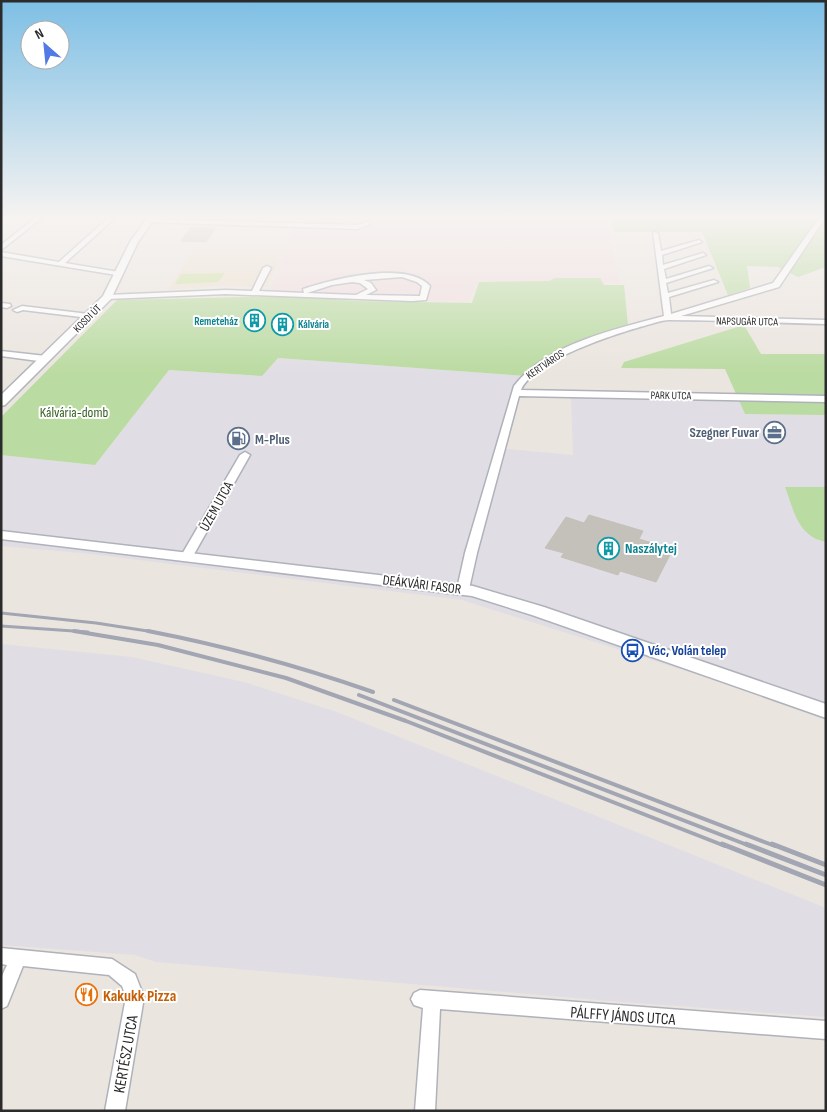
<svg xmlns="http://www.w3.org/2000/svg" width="827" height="1112" font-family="'Sofia Sans Condensed',sans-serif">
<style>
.industrial{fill:#e0dee4}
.education{fill:#ebe0d0}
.medical{fill:#f1dde0}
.green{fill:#badba1}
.pitch{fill:#cbe19e}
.building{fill:#c4c0ba;stroke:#c6c0b8}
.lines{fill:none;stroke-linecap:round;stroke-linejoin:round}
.minor-casing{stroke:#afb2ba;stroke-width:3}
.tertiary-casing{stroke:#afb2ba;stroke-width:3}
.minor{fill:#fff;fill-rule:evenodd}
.tertiary{fill:#fff;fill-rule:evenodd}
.rail-far2{stroke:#a2a6b3;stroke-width:3}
.rail-far1{stroke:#a2a6b3;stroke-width:4}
.rail{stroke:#a2a6b3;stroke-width:5}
.labels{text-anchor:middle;stroke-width:4;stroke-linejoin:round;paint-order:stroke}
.far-street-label{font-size:11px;fill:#2b2b2b;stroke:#fff}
.far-culture-label{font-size:11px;font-weight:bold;fill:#0d838f;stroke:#fff;text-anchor:end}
.park-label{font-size:14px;fill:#356023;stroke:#fff}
.service-label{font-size:14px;font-weight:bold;fill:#4e5e75;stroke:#fff;text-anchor:end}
.street-label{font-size:14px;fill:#2b2b2b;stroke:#fff}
.culture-label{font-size:14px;font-weight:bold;fill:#0d838f;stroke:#fff;text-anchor:start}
.transit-label{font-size:14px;font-weight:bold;fill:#164399;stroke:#fff;text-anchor:start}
.near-food-label{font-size:16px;font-weight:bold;fill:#c56008;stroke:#fff;text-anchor:start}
.near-street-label{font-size:16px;fill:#2b2b2b;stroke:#fff}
</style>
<rect width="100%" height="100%" fill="#ebe5df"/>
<g class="industrial">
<polygon points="278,358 526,376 497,448 573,455 571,398 738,396 745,414 826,415 826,487 786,487 818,540 826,542 826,715 462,600 82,553 1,546 1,455 95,465 169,370 262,376"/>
<polygon points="1,644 132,657 244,682 337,712 826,908 826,1017 610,1001 156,962 135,955 1,945"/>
</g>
<polygon class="education" points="195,247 285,249 267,287 217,286 168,290"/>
<polygon class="medical" points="297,218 605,218 620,283 479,280 468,302 268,295"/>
<g class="green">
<polygon points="611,218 826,218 826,267 798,277 778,267 747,266 750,288 728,295 702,232 614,232"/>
<path d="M555,278h45l4,7h20l4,40c-40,12 -72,20 -102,51l-248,-18 -16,18 -93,-6 -74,95 -94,-10v-38l116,-117 177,-4 61,5 117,2 7,-21 70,-1z"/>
<polygon points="744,325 761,354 826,354 826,415 745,414 725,369 621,368 624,362"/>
<path d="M785,487h41v55c-29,-6 -32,-32 -41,-55z"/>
</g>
<polygon class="pitch" points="225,273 218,282 175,284 181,274"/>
<g class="building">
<polygon points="191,227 216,228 206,242 181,241"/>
<polygon points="589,515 643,531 639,539 673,549 656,582 620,571 618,575 561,557 564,553 545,548 566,517 584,523"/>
</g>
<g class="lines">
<defs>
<g id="minor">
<polygon points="35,218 42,218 1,250 1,245"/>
<polygon points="108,218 115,218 65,263 119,272 122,272 122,276 1,256 1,252 59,262"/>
<path d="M819,218h6l-46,69 -98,29 145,4v4c-52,-1 -105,-4 -157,-4 -6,0 -15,3 -22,5 -32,9 -112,34 -126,65l305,6v6l-307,-6 -42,157 -8,36 -6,4 -4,-1 -2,-3 8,-36 49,-167c32,-42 102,-57 150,-70l-11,-84 5,1 3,18 38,-11 3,2 -40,13 1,10 40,-12 3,2 -42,14 2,10 43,-13 4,2 -47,15 2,10 46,-13 4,2 -49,15 2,17 102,-31z"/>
<polygon points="148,219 357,225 367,222 370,224 358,229 146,222 145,221"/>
<path d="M267,266l4,2 -12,23 45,2 -1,-4c30,-10 104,-29 127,-3l-4,14 -14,1 -186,-7 -119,5 -4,-2 4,-2 119,-5 26,1 11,-23zM402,277l15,5 5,4 -2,10 -54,-1 10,-5 -5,-7 -7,-3zM352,282l8,1 8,6 -12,6 -49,-2 25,-8z"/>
<polygon points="1,303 10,304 11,306 7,308 1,307"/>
<polygon points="22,306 89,314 93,316 89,318 23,310 17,312 13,310"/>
<polygon points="1,351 46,356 50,359 46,362 1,356"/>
<polygon points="245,452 250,455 193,556 187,560 183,559 181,556 240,455"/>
<polygon points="1,948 112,959 135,974 144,997 125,1111 105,1111 126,997 122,986 109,975 23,966 7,1006 1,1009 1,978 7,965 1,964"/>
<polygon points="420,990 826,1021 826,1039 440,1009 435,1111 415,1111 423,1008 414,1005 411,999 414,993"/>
</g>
<g id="tertiary">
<polygon points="147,218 155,218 138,242 111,299 5,405 1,406 1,395 103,296 130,242"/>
<polygon points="1,531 473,586 544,607 826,704 826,718 532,615 472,596 1,539"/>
</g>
</defs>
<use href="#minor" class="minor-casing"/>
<use href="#tertiary" class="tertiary-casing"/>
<use href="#minor" class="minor"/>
<use href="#tertiary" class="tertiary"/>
<g class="rail-far2">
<polyline points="1,613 96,623 154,632"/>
<polyline points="1,626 88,632"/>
</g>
<g class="rail-far1">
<polyline points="74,631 158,645 286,678 406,721 725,846"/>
<path d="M148,631c77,15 151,35 225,61"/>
<polyline points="359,695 750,846"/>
<polyline points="394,700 775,846"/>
</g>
<g class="rail">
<polyline points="722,844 826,885"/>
<polyline points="746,844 826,875"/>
<polyline points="772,844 826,865"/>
</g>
</g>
<linearGradient id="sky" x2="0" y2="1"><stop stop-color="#7dbfe5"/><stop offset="0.58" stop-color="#f6f3f1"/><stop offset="1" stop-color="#f6f3f1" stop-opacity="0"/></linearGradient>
<rect width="827" height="374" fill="url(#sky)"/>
<defs>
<symbol id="building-ring" viewBox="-11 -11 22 22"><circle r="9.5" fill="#fff" stroke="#0f9aa8" stroke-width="1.5"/><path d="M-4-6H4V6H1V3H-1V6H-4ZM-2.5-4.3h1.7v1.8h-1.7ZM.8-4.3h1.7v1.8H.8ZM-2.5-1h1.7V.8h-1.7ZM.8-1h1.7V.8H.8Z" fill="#0f9aa8"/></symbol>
<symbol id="office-ring" viewBox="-11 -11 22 22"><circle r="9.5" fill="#fff" stroke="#5c6f8a" stroke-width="1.5"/><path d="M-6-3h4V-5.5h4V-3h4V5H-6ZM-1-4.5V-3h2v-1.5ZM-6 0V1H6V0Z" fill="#5c6f8a"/></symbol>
<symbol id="fuel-ring" viewBox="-11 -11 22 22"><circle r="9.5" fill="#fff" stroke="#5c6f8a" stroke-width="1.5"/><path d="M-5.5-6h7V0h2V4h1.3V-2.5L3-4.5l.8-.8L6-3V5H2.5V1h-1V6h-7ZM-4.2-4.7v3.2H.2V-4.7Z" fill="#5c6f8a"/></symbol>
<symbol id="bus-ring" viewBox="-11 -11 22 22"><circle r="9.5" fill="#fff" stroke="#1a4fb4" stroke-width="1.5"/><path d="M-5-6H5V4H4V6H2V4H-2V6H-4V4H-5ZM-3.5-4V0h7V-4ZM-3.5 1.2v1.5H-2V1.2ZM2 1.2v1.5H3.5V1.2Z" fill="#1a4fb4"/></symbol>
<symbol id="restaurant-ring" viewBox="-11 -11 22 22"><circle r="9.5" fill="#fff" stroke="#e8710a" stroke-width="1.5"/><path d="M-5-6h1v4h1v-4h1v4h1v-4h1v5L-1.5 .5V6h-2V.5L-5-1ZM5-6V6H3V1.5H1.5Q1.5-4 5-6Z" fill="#e8710a"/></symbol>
</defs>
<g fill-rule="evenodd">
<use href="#building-ring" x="242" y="308" width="25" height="25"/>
<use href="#building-ring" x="270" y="312" width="25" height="25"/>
<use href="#office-ring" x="762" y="420" width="25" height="25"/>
<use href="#fuel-ring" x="226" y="426" width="25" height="25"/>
<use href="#building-ring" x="596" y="536" width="25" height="25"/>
<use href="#bus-ring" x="620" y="638" width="25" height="25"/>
<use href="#restaurant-ring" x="74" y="982" width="25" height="25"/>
</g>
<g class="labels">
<g class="far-street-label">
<text transform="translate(87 318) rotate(-45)" y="4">KOSDI ÚT</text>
<text transform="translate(747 321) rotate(1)" y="4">NAPSUGÁR UTCA</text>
<text transform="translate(545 364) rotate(-34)" y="4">KERTVÁROS</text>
<text transform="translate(671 395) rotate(1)" y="4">PARK UTCA</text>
</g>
<g class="far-culture-label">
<text x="238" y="325">Remeteház</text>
<text x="298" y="328" text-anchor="start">Kálvária</text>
</g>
<g class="park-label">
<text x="74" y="417">Kálvária-domb</text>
</g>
<g class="service-label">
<text x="759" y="437">Szegner Fuvar</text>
<text x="255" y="444" text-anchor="start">M-Plus</text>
</g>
<g class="street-label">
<text transform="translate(216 506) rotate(-61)" y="5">ÜZEM UTCA</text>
<text transform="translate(422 584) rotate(7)" y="5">DEÁKVÁRI FASOR</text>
</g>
<g class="culture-label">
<text x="625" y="553">Naszálytej</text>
</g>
<g class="transit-label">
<text x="648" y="655">Vác, Volán telep</text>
</g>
<g class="near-food-label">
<text x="103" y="1001">Kakukk Pizza</text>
</g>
<g class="near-street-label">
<text transform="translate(623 1015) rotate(4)" y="6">PÁLFFY JÁNOS UTCA</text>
<text transform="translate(125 1054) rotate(-80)" y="6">KERTÉSZ UTCA</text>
</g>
</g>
<rect width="827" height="1112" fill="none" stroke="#2b2b2b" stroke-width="5"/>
<g transform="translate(45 45) rotate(333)"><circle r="24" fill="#ffffff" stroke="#aaaaaa"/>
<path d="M0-4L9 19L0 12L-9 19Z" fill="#517ae5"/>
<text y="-8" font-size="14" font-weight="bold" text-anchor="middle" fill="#2b2b2b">N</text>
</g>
</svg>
